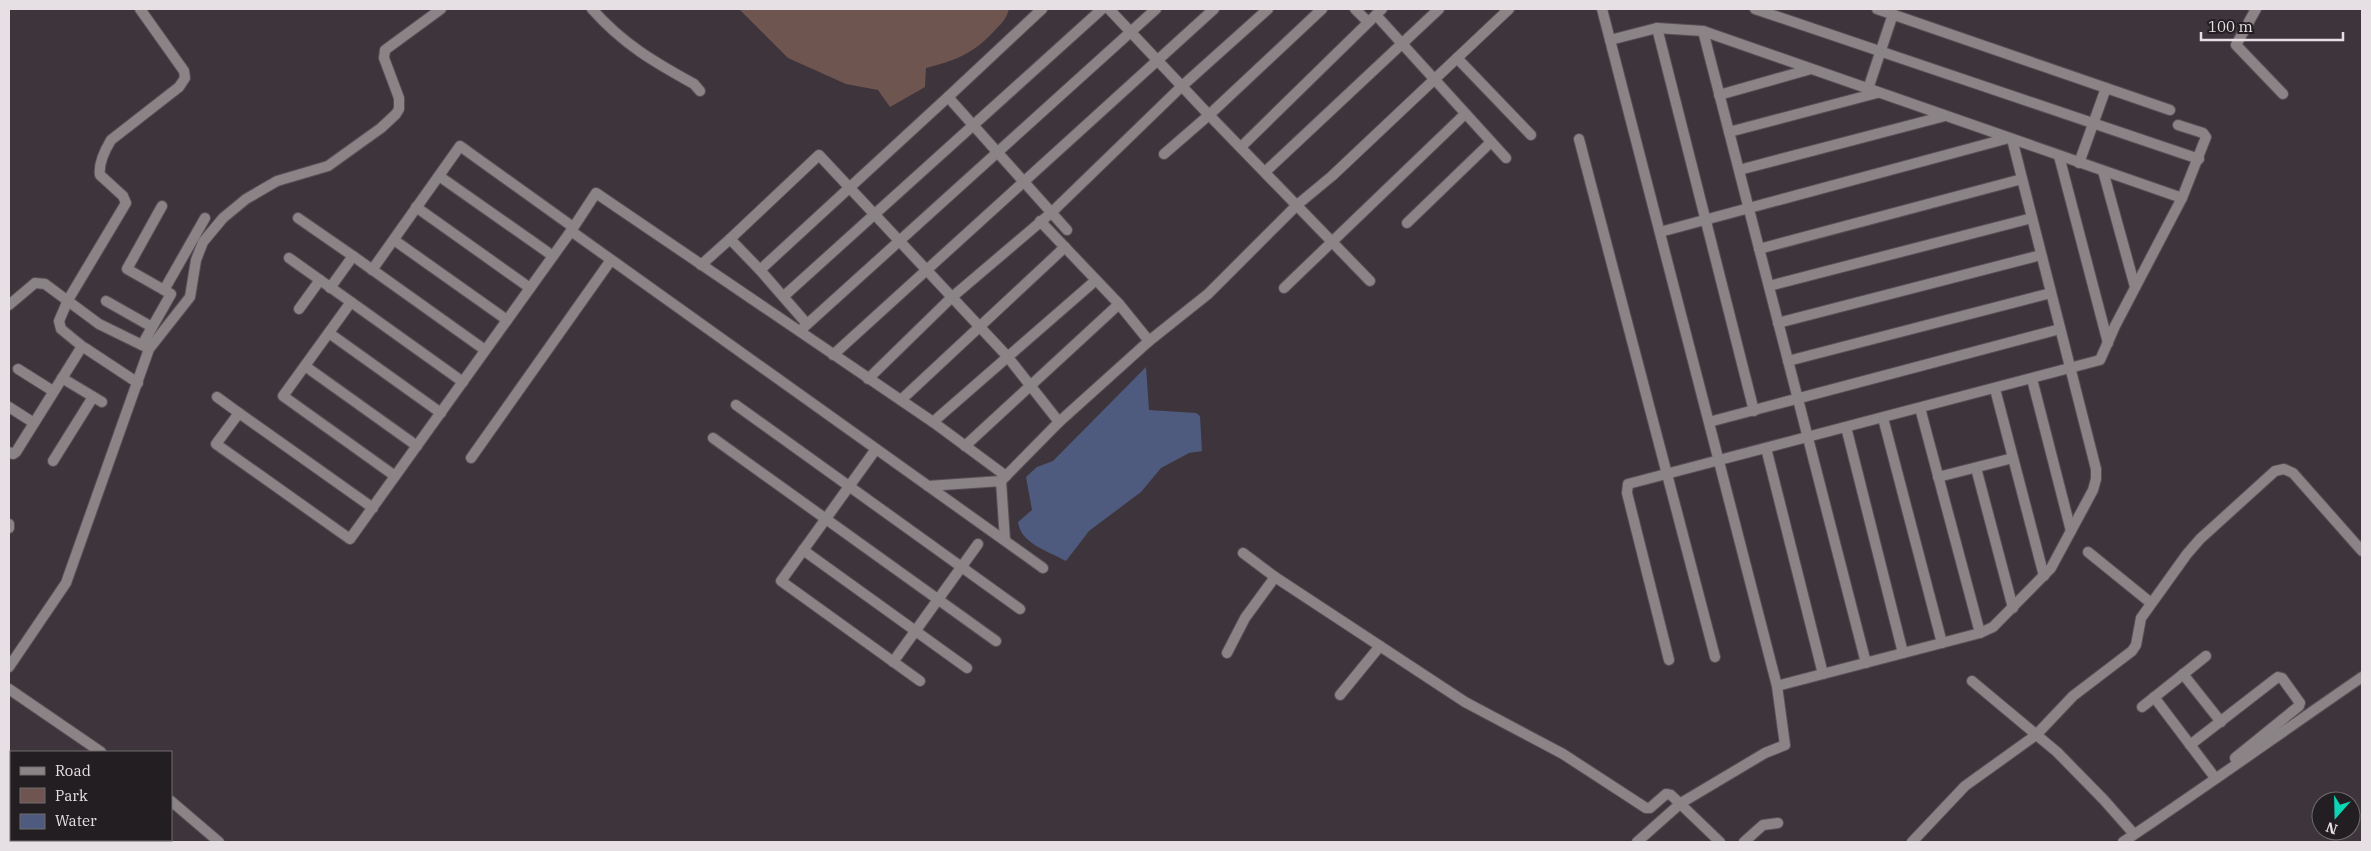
<svg xmlns="http://www.w3.org/2000/svg" width="2371" height="851" font-family="'IBM Plex Serif',serif">
<style>
.green{fill:#6f5550}
.water{fill:#4e5b7f}
.lines{fill:none;stroke-linecap:round;stroke-linejoin:round}
.minor-casing{stroke:#595057;stroke-width:12}
.minor{stroke:#8b8486;stroke-width:10}
</style>
<rect width="100%" height="100%" fill="#3e343c"/>
<path class="green" d="M739,9h270c-2,8 -6,13 -12,19 -22,25 -40,32 -71,40l-1,19 -35,20 -12,-17 -32,-6 -58,-26z"/>
<path class="water" d="M1146,367l3,43 47,3 4,3 2,35 -13,2 -28,15 -20,24 -52,39 -23,30c-18,-10 -45,-17 -48,-39l14,-12 -6,-33 11,-10 16,-6z"/>
<g class="lines">
<defs>
<g id="minor">
<path d="M592,9c31,35 62,53 102,75l6,7"/>
<polyline points="1042,9 948,97 1067,230"/>
<polyline points="1109,9 1209,115 1164,154"/>
<polyline points="1322,9 1209,115 1370,281"/>
<polyline points="1355,9 1368,22"/>
<polyline points="1602,9 1777,686 1785,745 1765,753 1681,803 1637,842"/>
<polyline points="1755,9 2199,159"/>
<polyline points="1877,9 2170,110"/>
<polyline points="2256,9 2236,45 2283,94"/>
<polyline points="1376,15 1506,158"/>
<polyline points="1657,28 1754,411"/>
<polyline points="1703,31 1866,663"/>
<polyline points="1610,40 1657,28 1703,31 2182,198"/>
<polyline points="1457,58 1531,135"/>
<polyline points="1868,89 1893,14"/>
<polyline points="1719,95 1811,69"/>
<polyline points="1729,132 1877,93"/>
<polyline points="1579,139 1715,657"/>
<polyline points="1241,147 1382,9"/>
<polyline points="2059,156 2108,343"/>
<polyline points="2079,163 2106,88"/>
<polyline points="1739,170 1945,116"/>
<polyline points="2103,171 2135,287"/>
<polyline points="1265,172 1439,9"/>
<polyline points="439,176 553,256"/>
<polyline points="416,207 530,288"/>
<polyline points="298,218 353,256"/>
<polyline points="1040,221 1119,304 1149,341"/>
<polyline points="1407,223 1491,142"/>
<polyline points="571,231 596,193 933,422 1006,476"/>
<polyline points="1660,232 2009,138"/>
<polyline points="394,240 507,320"/>
<polyline points="1759,249 2022,179"/>
<polyline points="289,258 351,302"/>
<polyline points="701,265 730,239"/>
<polyline points="372,270 460,146 573,227"/>
<polyline points="760,270 948,97"/>
<polyline points="1769,286 2032,218"/>
<polyline points="330,288 353,256 485,350"/>
<polyline points="1284,288 1465,114"/>
<polyline points="164,290 205,218"/>
<polyline points="784,296 1102,9"/>
<polyline points="106,301 152,327"/>
<polyline points="9,305 35,283 45,284 99,324 146,347"/>
<polyline points="299,309 320,280"/>
<polyline points="1778,323 2041,255"/>
<polyline points="807,324 760,270 730,239 819,155 1007,356 1059,422"/>
<polyline points="803,328 1156,9"/>
<polyline points="329,333 441,413"/>
<polyline points="142,345 171,294 127,269 162,206"/>
<path d="M83,347l-22,-18 -2,-8 9,-21 58,-97 -3,-7 -23,-21c-2,-12 5,-25 11,-35l68,-53 6,-9 -1,-7 -44,-62"/>
<polyline points="833,355 1214,9"/>
<polyline points="1788,361 2051,293"/>
<polyline points="305,366 417,446"/>
<polyline points="18,369 53,391"/>
<polyline points="62,378 102,402"/>
<polyline points="868,379 951,298 1051,213 1181,87 1268,9"/>
<polyline points="2032,379 2071,531"/>
<polyline points="1995,389 2044,576"/>
<polyline points="217,397 239,413"/>
<polyline points="901,400 1065,247"/>
<polyline points="736,405 1020,609"/>
<polyline points="9,407 34,423"/>
<polyline points="1920,408 1980,633"/>
<polyline points="1883,418 1942,643"/>
<polyline points="933,422 1096,280"/>
<polyline points="1709,422 2060,329"/>
<polyline points="1846,427 1903,653"/>
<polyline points="713,438 996,641"/>
<polyline points="965,446 1119,304"/>
<polyline points="1766,448 1823,674"/>
<polyline points="876,449 781,581 920,681"/>
<polyline points="9,452 13,454 16,452 81,348 85,348 138,383"/>
<polyline points="471,458 611,260"/>
<polyline points="53,461 93,397"/>
<polyline points="1976,468 2013,608"/>
<polyline points="395,476 283,396 351,302 463,382"/>
<polyline points="1938,477 2013,458"/>
<polyline points="1001,481 1059,422 1149,341 1208,294 1297,205 1332,176 1509,9"/>
<polyline points="928,486 1001,481 1005,540"/>
<path d="M373,508l-134,-95 -23,31 134,95c74,-102 147,-205 221,-308l472,337"/>
<polyline points="9,524 9,528"/>
<polyline points="803,550 967,668"/>
<polyline points="2088,552 2151,603"/>
<polyline points="1243,553 1275,577 1465,702 1563,754 1646,808 1650,808 1666,794 1671,795 1720,842"/>
<polyline points="1227,653 1245,618 1275,577"/>
<polyline points="1669,660 1627,493 1628,484 2100,360 2115,326 2182,198 2206,137 2203,133 2178,125"/>
<polyline points="893,662 978,544"/>
<polyline points="9,667 66,583 149,349 190,297 196,260 203,242 223,218 246,199 277,181 328,166 381,128 396,114 399,109 399,98 384,58 385,50 441,9"/>
<polyline points="2183,674 2221,722"/>
<polyline points="1972,681 2057,752 2104,800 2134,834"/>
<polyline points="1777,686 1980,633 1993,627 2051,568 2093,490 2096,479 2096,469 2012,139"/>
<polyline points="9,689 101,752"/>
<polyline points="1340,695 1380,646"/>
<polyline points="2154,697 2213,775"/>
<polyline points="2142,707 2206,656"/>
<polyline points="2190,745 2274,680 2278,677 2282,678 2300,703 2299,706 2235,758"/>
<polyline points="171,801 219,842"/>
<polyline points="1744,842 1763,825 1778,823"/>
<polyline points="1912,842 1965,786 2036,735 2073,696 2132,651 2136,645 2141,618 2187,554 2200,539 2275,471 2284,469 2293,473 2362,551"/>
<path d="M2123,842c81,-54 159,-110 239,-165"/>
</g>
</defs>
<use href="#minor" class="minor-casing"/>
<use href="#minor" class="minor"/>
</g>
<rect width="2371" height="851" fill="none" stroke="#e6e0e5" stroke-width="20"/>
<rect x="10" y="751" width="162" height="90" fill="#221e21" stroke="#706c6f"/>
<rect x="20" y="767" width="25" height="8" fill="#8b8486" stroke="#706c6f"/>
<text x="55" y="776" font-size="15" fill="#e6e0e5">Road</text>
<rect x="20" y="788" width="25" height="15" fill="#6f5550" stroke="#706c6f"/>
<text x="55" y="801" font-size="15" fill="#e6e0e5">Park</text>
<rect x="20" y="814" width="25" height="15" fill="#4e5b7f" stroke="#706c6f"/>
<text x="55" y="826" font-size="15" fill="#e6e0e5">Water</text>
<g transform="translate(2336 816) rotate(200)"><circle r="24" fill="#221e21" stroke="#706c6f"/>
<path d="M0-4L9 19L0 12L-9 19Z" fill="#0cd5b5"/>
<text y="-8" font-size="14" font-weight="bold" text-anchor="middle" fill="#e6e0e5">N</text>
</g>
<path d="M2201 32v8h142v-8" fill="none" stroke="#e6e0e5" stroke-width="2.5"/>
<text x="2208" y="32" font-size="15" fill="#e6e0e5" stroke="#221e21" stroke-width="4" paint-order="stroke">100 m</text>
</svg>
